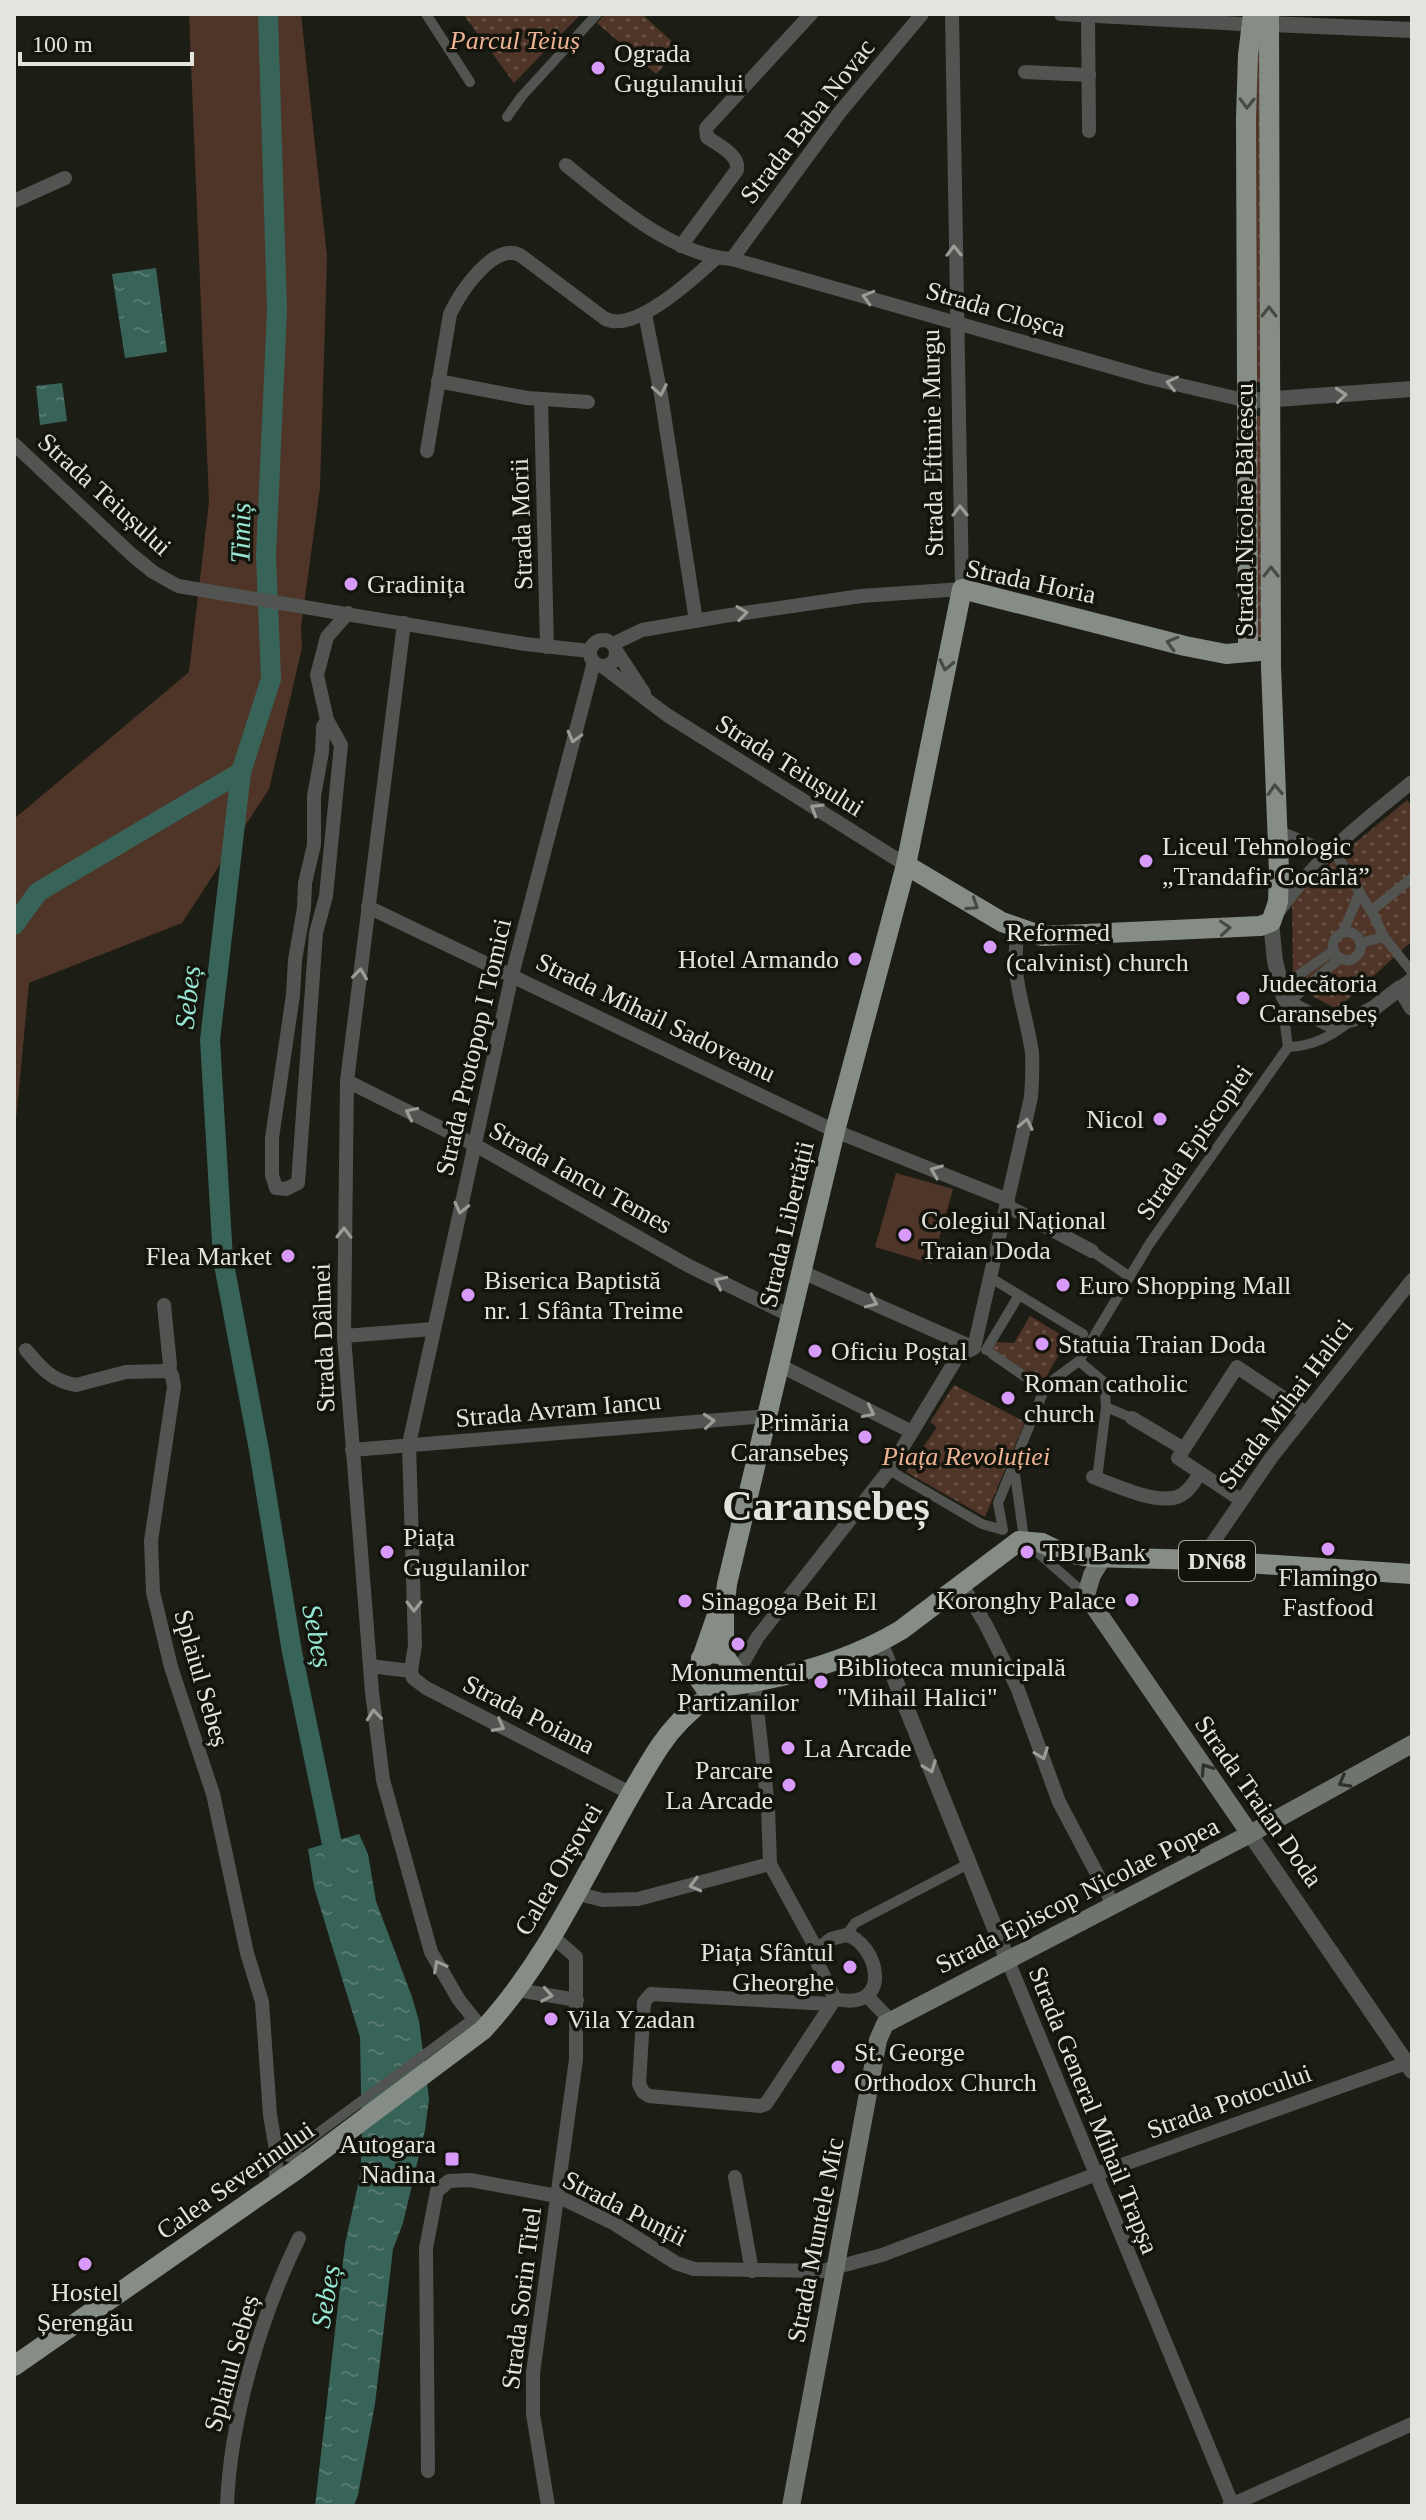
<svg xmlns="http://www.w3.org/2000/svg" width="1426" height="2520" font-family="'Times New Roman',serif">
<style>
.green{fill:#4f3527}
.park{fill:url(#park-dots)}
.water{fill:url(#water-ripples)}
.lines{fill:none;stroke-linecap:round;stroke-linejoin:round}
.river{stroke:#386359;stroke-width:20}
.pedestrian{stroke:#515451;stroke-width:10}
.minor{stroke:#515451;stroke-width:14}
.tertiary{stroke:#515451;stroke-width:16}
.secondary{stroke:#6f746f;stroke-width:18}
.primary{stroke:#868d86;stroke-width:20}
.oneway{stroke:#474a43}
.oneway2{stroke:#9a9c98}
.oneway3{stroke:#2f312a}
.poi-dot{fill:#d89af8;stroke:#13140c;stroke-width:3}
.labels{text-anchor:middle;stroke-width:7;stroke-linejoin:round;paint-order:stroke}
.shield{fill:#13140c;stroke:#a5a69f;stroke-width:2}
.shield-label{font-size:24px;font-weight:bold;fill:#e3e4de}
.park-label{font-size:26px;font-style:italic;fill:#eeb394;stroke:#13140c}
.poi-label{font-size:26px;fill:#e3e4de;stroke:#13140c;text-anchor:start}
.street-label{font-size:26px;fill:#e3e4de;stroke:#13140c}
.water-label{font-size:28px;font-style:italic;fill:#97e5d3;stroke:#13140c}
.town-label{font-size:42px;font-weight:bold;fill:#e3e4de;stroke:#13140c}
</style>
<defs>
<pattern id="park-dots" width="8" height="8" patternUnits="userSpaceOnUse" patternTransform="scale(2)"><rect width="8" height="8" fill="#4f3527"/><path d="M2 2h.1M6 6h.1" fill="none" stroke="#685246" stroke-width="1.8" stroke-linecap="round"/></pattern>
<pattern id="water-ripples" width="26" height="14" patternUnits="userSpaceOnUse" patternTransform="scale(2)"><rect width="26" height="14" fill="#386359"/><path d="M2 4q2-2 4 0t4 0M15 11q2-2 4 0t4 0" fill="none" stroke="#557970"/></pattern>
</defs>
<rect width="100%" height="100%" fill="#1c1d14"/>
<g class="green">
<polygon points="189,14 301,14 327,257 320,488 301,627 302,648 269,789 182,923 29,983 14,1141 14,819 189,672 209,502"/>
<polygon points="896,1173 953,1189 932,1264 875,1247"/>
</g>
<g class="park">
<polygon points="463,14 581,14 514,83"/>
<polygon points="605,14 642,14 680,49 656,74 597,23"/>
<polygon points="1260,32 1262,380 1260,383 1256,380 1254,191 1257,36"/>
<polygon points="1257,416 1262,416 1263,635 1259,638 1256,635"/>
<polygon points="1407,800 1412,806 1412,941 1337,1009 1293,986 1292,895"/>
<polygon points="1030,1316 1068,1339 1042,1384 991,1351 996,1342 1014,1343"/>
<polygon points="954,1385 1025,1422 985,1517 906,1472 937,1427 930,1422"/>
</g>
<g class="water">
<polygon points="156,268 167,352 125,358 112,274"/>
<polygon points="62,383 67,421 40,425 36,386"/>
<polygon points="359,1834 368,1854 376,1901 412,1997 419,2021 429,2099 425,2130 403,2223 393,2249 375,2404 358,2495 354,2506 315,2506 345,2244 360,2176 362,2140 360,2037 314,1887 308,1849"/>
</g>
<g class="lines">
<g class="river">
<polyline points="268,14 277,310 266,556 271,679 241,772 210,1040 223,1259 259,1450 292,1652 337,1868"/>
<polyline points="14,925 38,892 241,772"/>
</g>
<g class="pedestrian">
<polyline points="426,14 470,82"/>
<polyline points="507,117 522,96 597,14"/>
<polyline points="1332,848 1374,916 1384,937 1412,972"/>
<polyline points="1371,911 1412,878"/>
<polyline points="1343,932 1360,892"/>
<circle cx="1347" cy="946" r="14"/>
<polyline points="1360,943 1384,937"/>
<polyline points="1280,988 1333,951"/>
<polyline points="1288,1047 1284,1017 1288,1003 1340,958"/>
<path d="M1288,1047c24,-1 40,-9 60,-24"/>
<polyline points="1092,1251 1130,1277"/>
<polyline points="991,1278 1083,1334"/>
<polyline points="986,1350 1019,1295"/>
<polyline points="992,1354 1044,1390"/>
<polyline points="1079,1361 1104,1382 1106,1407 1132,1418"/>
<polyline points="1014,1467 1025,1546 1035,1550 1086,1595"/>
<polyline points="889,1470 982,1524 1003,1530 998,1503 1044,1390 1053,1380 1079,1361 1150,1243 1288,1047"/>
<polyline points="1097,1479 1106,1407"/>
<polyline points="846,1935 855,1923 968,1864"/>
<polyline points="287,2156 474,2018"/>
</g>
<g class="minor">
<polyline points="1061,14 1260,25"/>
<polyline points="1088,16 1089,131"/>
<polyline points="1025,72 1089,75"/>
<path d="M566,165c44,36 107,91 166,94l418,119 98,23"/>
<polyline points="14,201 65,178"/>
<path d="M681,246l56,-76c3,-15 -19,-25 -30,-33l-1,-9 105,-114"/>
<polyline points="732,259 840,112 922,14"/>
<polyline points="645,314 661,395 696,621"/>
<polyline points="438,381 527,398 588,402"/>
<polyline points="541,400 547,647"/>
<polyline points="14,444 131,554 153,572 178,586 525,644 590,651"/>
<path d="M427,451l23,-137c10,-21 43,-72 70,-59l84,63c29,18 91,-41 112,-60"/>
<polyline points="404,623 347,1081 344,1336 372,1692 383,1780 431,1952 459,2000 483,2030"/>
<circle cx="603" cy="653" r="13"/>
<polyline points="613,644 642,630 724,616 861,596 962,589 952,14"/>
<polyline points="617,652 644,693"/>
<polyline points="602,666 667,715 906,865"/>
<polyline points="327,720 323,727 322,752 314,796 314,845 305,883 304,908 295,960 293,995 272,1138 272,1175 276,1188 286,1189 298,1183 316,933 326,896 341,745 327,720 317,675 327,637 348,613"/>
<polyline points="1277,832 1327,852"/>
<polyline points="368,907 835,1131 1008,1200"/>
<path d="M1278,912c38,-54 83,-89 134,-130"/>
<polyline points="1400,988 1412,979"/>
<polyline points="347,1081 475,1145 689,1266 791,1316"/>
<polyline points="1007,1206 1092,1251"/>
<polyline points="800,1271 974,1348"/>
<polyline points="164,1305 170,1365 169,1373"/>
<polyline points="344,1336 433,1329"/>
<path d="M26,1350c15,18 26,31 50,35l50,-13 41,-1 5,4 2,12 -23,154 2,51 18,75 42,127 34,159 15,49 8,113 6,35v34"/>
<polyline points="779,1365 910,1431"/>
<polyline points="1132,1418 1184,1449"/>
<polyline points="352,1450 767,1416"/>
<path d="M1093,1477c21,8 58,25 80,21 13,-2 21,-15 27,-25"/>
<polyline points="1241,1500 1178,1458 1237,1367 1306,1413"/>
<polyline points="1201,1560 1271,1458 1412,1280"/>
<polyline points="961,1583 986,1625 1017,1687 1059,1802 1114,1906"/>
<polyline points="370,1666 411,1671"/>
<path d="M740,1668l17,-30 132,-168 69,-114 16,-8 57,-251c1,-15 2,-29 1,-44 -6,-45 -24,-78 -13,-124"/>
<polyline points="411,1671 415,1645 409,1444 512,975 594,662"/>
<polyline points="411,1671 413,1678 426,1688 632,1794"/>
<polyline points="754,1682 768,1807 770,1864 817,1950"/>
<polyline points="574,1893 603,1900 638,1899 770,1864"/>
<path d="M846,1935c31,7 50,77 -11,64l-18,-37v-12l14,-11z"/>
<polyline points="1008,1961 1233,2506"/>
<polyline points="517,1990 577,2000"/>
<polyline points="867,1996 891,2021"/>
<polyline points="830,2004 651,1994 644,2002 639,2084 643,2092 649,2096 760,2106 766,2104 835,1999"/>
<polyline points="276,2150 308,2162"/>
<polyline points="735,2177 752,2271"/>
<polyline points="428,2471 426,2248 437,2191 449,2181 470,2180 557,2196 615,2224 676,2263 694,2269 822,2271 882,2255 1094,2175 1412,2061"/>
<path d="M227,2506c3,-87 34,-190 72,-268"/>
<polyline points="548,2506 533,2414 533,2373 576,2059 576,1957 551,1935"/>
<polyline points="1229,2506 1412,2424"/>
</g>
<g class="tertiary">
<polyline points="1269,24 1412,30"/>
<polyline points="1248,401 1412,389"/>
<polyline points="1271,922 1275,961 1284,997 1288,1003 1329,1024 1353,1019 1374,1008 1400,988 1412,1008"/>
<polyline points="880,1642 1008,1961"/>
<polyline points="1250,1834 1412,2071"/>
</g>
<g class="secondary">
<polyline points="1103,1557 1092,1575 1086,1595 1250,1834"/>
<polyline points="791,2506 878,2040 885,2024 1250,1834 1412,1744"/>
</g>
<g class="primary">
<polyline points="1248,650 1246,118 1248,55 1253,14"/>
<polyline points="906,865 1002,922 1042,936 1260,926 1271,922 1278,902 1279,871 1271,667 1269,14"/>
<polyline points="724,1655 724,1610 727,1584 835,1131 906,865 962,589 1185,646 1226,654 1271,650"/>
<path d="M728,1686c58,-8 121,-25 173,-56l118,-89 23,2 19,9 29,5 111,3 211,14"/>
<polyline points="717,1691 706,1689 696,1675 718,1612"/>
<path d="M14,2366l282,-196 187,-140c76,-82 116,-191 177,-284 12,-18 29,-35 47,-48 8,-6 18,-8 24,-17l3,-11 -10,-15 -12,-2 -11,5"/>
</g>
</g>
<defs><path id="oneway-chevron" d="M-2-3.5L2.5 0L-2 3.5" fill="none" stroke-width="1.6" stroke-linecap="round" stroke-linejoin="round" transform="scale(2)"/></defs>
<g class="oneway">
<use href="#oneway-chevron" transform="translate(1247 103) rotate(91)"/>
<use href="#oneway-chevron" transform="translate(1269 312) rotate(-90)"/>
<use href="#oneway-chevron" transform="translate(1271 572) rotate(-90)"/>
<use href="#oneway-chevron" transform="translate(1172 643) rotate(-164)"/>
<use href="#oneway-chevron" transform="translate(946 665) rotate(102)"/>
<use href="#oneway-chevron" transform="translate(1275 790) rotate(-93)"/>
<use href="#oneway-chevron" transform="translate(973 905) rotate(33)"/>
<use href="#oneway-chevron" transform="translate(1225 928) rotate(-4)"/>
</g>
<g class="oneway2">
<use href="#oneway-chevron" transform="translate(954 251) rotate(-91)"/>
<use href="#oneway-chevron" transform="translate(868 297) rotate(-164)"/>
<use href="#oneway-chevron" transform="translate(1172 383) rotate(-167)"/>
<use href="#oneway-chevron" transform="translate(660 390) rotate(79)"/>
<use href="#oneway-chevron" transform="translate(1341 395) rotate(-5)"/>
<use href="#oneway-chevron" transform="translate(960 511) rotate(-91)"/>
<use href="#oneway-chevron" transform="translate(742 613) rotate(-8)"/>
<use href="#oneway-chevron" transform="translate(574 737) rotate(105)"/>
<use href="#oneway-chevron" transform="translate(816 809) rotate(-148)"/>
<use href="#oneway-chevron" transform="translate(360 974) rotate(-83)"/>
<use href="#oneway-chevron" transform="translate(411 1113) rotate(-154)"/>
<use href="#oneway-chevron" transform="translate(1026 1124) rotate(-78)"/>
<use href="#oneway-chevron" transform="translate(936 1171) rotate(-158)"/>
<use href="#oneway-chevron" transform="translate(461 1208) rotate(103)"/>
<use href="#oneway-chevron" transform="translate(344 1233) rotate(-89)"/>
<use href="#oneway-chevron" transform="translate(720 1282) rotate(-154)"/>
<use href="#oneway-chevron" transform="translate(872 1302) rotate(24)"/>
<use href="#oneway-chevron" transform="translate(869 1412) rotate(26)"/>
<use href="#oneway-chevron" transform="translate(709 1421) rotate(-5)"/>
<use href="#oneway-chevron" transform="translate(414 1606) rotate(90)"/>
<use href="#oneway-chevron" transform="translate(374 1715) rotate(-96)"/>
<use href="#oneway-chevron" transform="translate(499 1726) rotate(28)"/>
<use href="#oneway-chevron" transform="translate(1042 1754) rotate(70)"/>
<use href="#oneway-chevron" transform="translate(930 1767) rotate(69)"/>
<use href="#oneway-chevron" transform="translate(695 1885) rotate(165)"/>
<use href="#oneway-chevron" transform="translate(439 1966) rotate(-118)"/>
<use href="#oneway-chevron" transform="translate(547 1995) rotate(10)"/>
</g>
<g class="oneway3">
<use href="#oneway-chevron" transform="translate(1206 1769) rotate(-124)"/>
<use href="#oneway-chevron" transform="translate(1344 1782) rotate(151)"/>
</g>
<g class="poi-dot">
<circle cx="598" cy="68" r="8"/>
<circle cx="351" cy="584" r="8"/>
<circle cx="1146" cy="861" r="8"/>
<circle cx="990" cy="947" r="8"/>
<circle cx="855" cy="959" r="8"/>
<circle cx="1243" cy="998" r="8"/>
<circle cx="1160" cy="1119" r="8"/>
<circle cx="905" cy="1235" r="8"/>
<circle cx="288" cy="1256" r="8"/>
<circle cx="1063" cy="1285" r="8"/>
<circle cx="468" cy="1295" r="8"/>
<circle cx="1042" cy="1344" r="8"/>
<circle cx="815" cy="1351" r="8"/>
<circle cx="1008" cy="1398" r="8"/>
<circle cx="865" cy="1437" r="8"/>
<circle cx="1328" cy="1549" r="8"/>
<circle cx="387" cy="1552" r="8"/>
<circle cx="1027" cy="1552" r="8"/>
<circle cx="1132" cy="1600" r="8"/>
<circle cx="685" cy="1601" r="8"/>
<circle cx="738" cy="1644" r="8"/>
<circle cx="821" cy="1682" r="8"/>
<circle cx="788" cy="1748" r="8"/>
<circle cx="789" cy="1785" r="8"/>
<circle cx="850" cy="1967" r="8"/>
<circle cx="551" cy="2019" r="8"/>
<circle cx="838" cy="2067" r="8"/>
<rect x="444" y="2151" width="16" height="16" rx="4"/>
<circle cx="85" cy="2264" r="8"/>
</g>
<g class="labels">
<rect class="shield" x="1179" y="1541" width="76" height="40" rx="6"/>
<g class="shield-label">
<text x="1217" y="1569">DN68</text>
</g>
<g class="park-label">
<text x="515" y="49">Parcul Teiuș</text>
<text x="966" y="1465">Piața Revoluției</text>
</g>
<g class="poi-label">
<text x="614" y="62">Ograda<tspan x="614" dy="30">Gugulanului</tspan></text>
<text x="367" y="593">Gradinița</text>
<text x="1162" y="855">Liceul Tehnologic<tspan x="1162" dy="30">„Trandafir Cocârlă”</tspan></text>
<text x="1006" y="941">Reformed<tspan x="1006" dy="30">(calvinist) church</tspan></text>
<text x="839" y="968" text-anchor="end">Hotel Armando</text>
<text x="1259" y="992">Judecătoria<tspan x="1259" dy="30">Caransebeș</tspan></text>
<text x="1144" y="1128" text-anchor="end">Nicol</text>
<text x="921" y="1229">Colegiul Național<tspan x="921" dy="30">Traian Doda</tspan></text>
<text x="272" y="1265" text-anchor="end">Flea Market</text>
<text x="484" y="1289">Biserica Baptistă<tspan x="484" dy="30">nr. 1 Sfânta Treime</tspan></text>
<text x="1079" y="1294">Euro Shopping Mall</text>
<text x="1058" y="1353">Statuia Traian Doda</text>
<text x="831" y="1360">Oficiu Poștal</text>
<text x="1024" y="1392">Roman catholic<tspan x="1024" dy="30">church</tspan></text>
<text x="849" y="1431" text-anchor="end">Primăria<tspan x="849" dy="30">Caransebeș</tspan></text>
<text x="403" y="1546">Piața<tspan x="403" dy="30">Gugulanilor</tspan></text>
<text x="1043" y="1561">TBI Bank</text>
<text x="1328" y="1586" text-anchor="middle">Flamingo<tspan x="1328" dy="30">Fastfood</tspan></text>
<text x="1116" y="1609" text-anchor="end">Koronghy Palace</text>
<text x="701" y="1610">Sinagoga Beit El</text>
<text x="837" y="1676">Biblioteca municipală<tspan x="837" dy="30">"Mihail Halici"</tspan></text>
<text x="738" y="1681" text-anchor="middle">Monumentul<tspan x="738" dy="30">Partizanilor</tspan></text>
<text x="804" y="1757">La Arcade</text>
<text x="773" y="1779" text-anchor="end">Parcare<tspan x="773" dy="30">La Arcade</tspan></text>
<text x="834" y="1961" text-anchor="end">Piața Sfântul<tspan x="834" dy="30">Gheorghe</tspan></text>
<text x="567" y="2028">Vila Yzadan</text>
<text x="854" y="2061">St. George<tspan x="854" dy="30">Orthodox Church</tspan></text>
<text x="436" y="2153" text-anchor="end">Autogara<tspan x="436" dy="30">Nadina</tspan></text>
<text x="85" y="2301" text-anchor="middle">Hostel<tspan x="85" dy="30">Șerengău</tspan></text>
</g>
<g class="street-label">
<text transform="translate(807 121) rotate(-52)" y="9">Strada Baba Novac</text>
<text transform="translate(996 309) rotate(16)" y="9">Strada Cloșca</text>
<text transform="translate(932 443) rotate(-91)" y="9">Strada Eftimie Murgu</text>
<text transform="translate(105 494) rotate(42)" y="9">Strada Teiușului</text>
<text transform="translate(1244 510) rotate(-90)" y="9">Strada Nicolae Bălcescu</text>
<text transform="translate(521 524) rotate(-92)" y="9">Strada Morii</text>
<text transform="translate(1031 581) rotate(12)" y="9">Strada Horia</text>
<text transform="translate(790 765) rotate(32)" y="9">Strada Teiușului</text>
<text transform="translate(656 1017) rotate(26)" y="9">Strada Mihail Sadoveanu</text>
<text transform="translate(473 1047) rotate(-77)" y="9">Strada Protopop I Tomici</text>
<text transform="translate(1194 1142) rotate(-55)" y="9">Strada Episcopiei</text>
<text transform="translate(581 1177) rotate(29)" y="9">Strada Iancu Temes</text>
<text transform="translate(786 1224) rotate(-77)" y="9">Strada Libertății</text>
<text transform="translate(323 1338) rotate(-92)" y="9">Strada Dâlmei</text>
<text transform="translate(1285 1404) rotate(-53)" y="9">Strada Mihai Halici</text>
<text transform="translate(558 1409) rotate(-5)" y="9">Strada Avram Iancu</text>
<text transform="translate(202 1678) rotate(74)" y="9">Splaiul Sebeș</text>
<text transform="translate(529 1714) rotate(27)" y="9">Strada Poiana</text>
<text transform="translate(1259 1801) rotate(55)" y="9">Strada Traian Doda</text>
<text transform="translate(558 1869) rotate(-60)" y="9">Calea Orșovei</text>
<text transform="translate(1077 1895) rotate(-27)" y="9">Strada Episcop Nicolae Popea</text>
<text transform="translate(1229 2101) rotate(-20)" y="9">Strada Potocului</text>
<text transform="translate(1094 2110) rotate(68)" y="9">Strada General Mihail Trapșa</text>
<text transform="translate(235 2180) rotate(-35)" y="9">Calea Severinului</text>
<text transform="translate(625 2208) rotate(27)" y="9">Strada Punții</text>
<text transform="translate(815 2240) rotate(-79)" y="9">Strada Muntele Mic</text>
<text transform="translate(521 2298) rotate(-83)" y="9">Strada Sorin Titel</text>
<text transform="translate(231 2363) rotate(-74)" y="9">Splaiul Sebeș</text>
</g>
<g class="water-label">
<text transform="translate(240 533) rotate(-89)" y="10">Timiș</text>
<text transform="translate(187 997) rotate(-84)" y="10">Sebeș</text>
<text transform="translate(318 1636) rotate(79)" y="10">Sebeș</text>
<text transform="translate(325 2296) rotate(-80)" y="10">Sebeș</text>
</g>
<g class="town-label">
<text x="826" y="1520">Caransebeș</text>
</g>
</g>
<rect width="1426" height="2520" fill="none" stroke="#e3e4de" stroke-width="32"/>
<path d="M20 52v12h172v-12" fill="none" stroke="#e3e4de" stroke-width="4"/>
<text x="32" y="52" font-size="24" fill="#e3e4de" stroke="#13140c" stroke-width="6" paint-order="stroke">100 m</text>
</svg>
